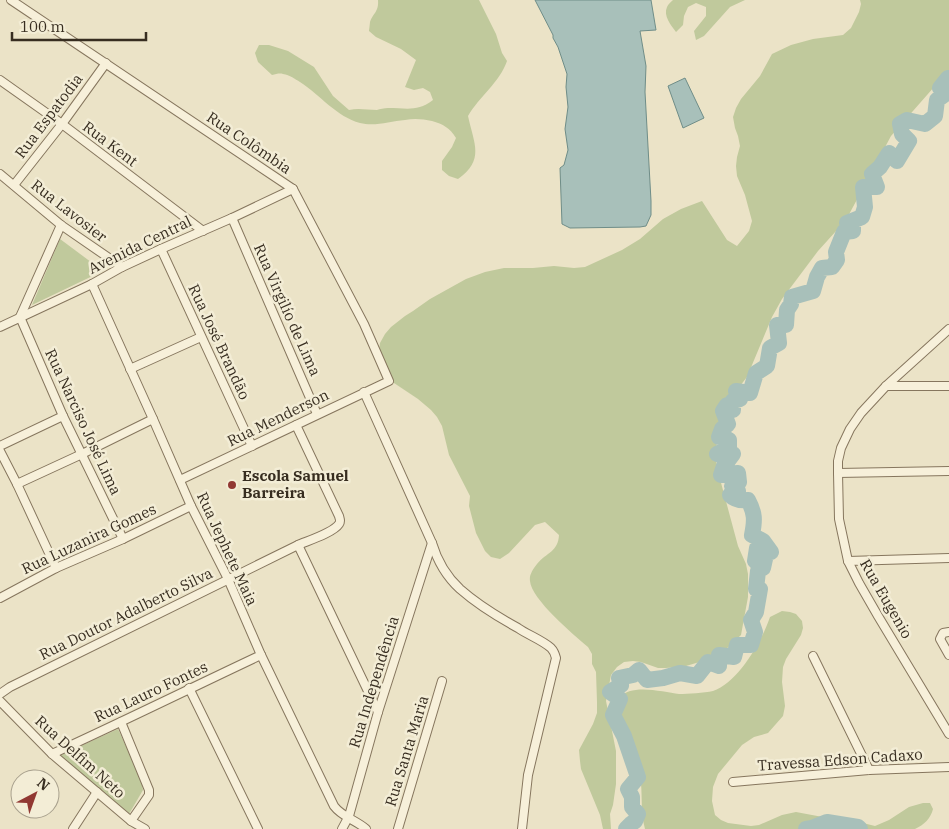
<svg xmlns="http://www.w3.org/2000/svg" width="949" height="829" font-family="'IBM Plex Serif',serif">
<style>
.green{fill:#c0c99c}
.water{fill:#a8c0ba;stroke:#6f8d88}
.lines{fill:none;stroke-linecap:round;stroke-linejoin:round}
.river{stroke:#a8c0ba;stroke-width:16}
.minor-casing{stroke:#86765e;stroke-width:10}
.minor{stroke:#f7f0da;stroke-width:8}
.poi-dot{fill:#913832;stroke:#f3edd6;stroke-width:2}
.labels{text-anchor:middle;stroke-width:5;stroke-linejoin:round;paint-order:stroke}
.street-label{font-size:15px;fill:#372d20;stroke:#f3edd6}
.poi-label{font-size:15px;font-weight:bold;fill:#372d20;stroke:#f3edd6;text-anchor:start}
</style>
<rect width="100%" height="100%" fill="#ebe3c7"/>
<g class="green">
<path d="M378,0h101l17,34 6,19 5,8c-7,21 -28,36 -39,55 6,28 17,44 -10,63l-9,-3 -7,-6v-9l10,-14 4,-9c-6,-10 -13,-14 -24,-17 -9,-2 -18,-3 -27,-1 -15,1 -30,7 -45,3 -23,-6 -40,-28 -60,-41 -5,-3 -10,-7 -17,-8 -3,-1 -7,0 -11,1l-14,-13 -3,-9 4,-8h10l19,6 26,16 19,29 16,14c10,-2 18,0 28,0 3,-1 7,-2 11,-2 19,0 29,4 45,-8l-3,-8 -7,-4 -9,2 -9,-3 11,-27 -15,-11 -25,-12 -7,-6c0,0 1,-8 1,-9 3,-9 9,-10 8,-22z"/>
<path d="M673,0h72l-15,7 -26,29 -8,4 -2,-9 12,-15v-9l-10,-4 -8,4 -4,9 -1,9 -7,7c-5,-7 -13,-16 -9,-25 1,-3 4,-5 6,-7z"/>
<path d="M860,0h89v70l-58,66 -45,84 -28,31 -36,48 -10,18 -25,60 -18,23 -12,29 -1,32 4,18 18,67 8,18 2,10v23l-7,38 -20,19 -8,4 -27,8 -20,2h-8l-17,-6 -8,-1 -9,1 -7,5 -6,8 -5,26 10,50v33l-3,21 -3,9 1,15h-8l-3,-14 -19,-46 -1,-8 -1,-11 14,-26 4,-11v-11l-1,-30 -4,-8v-10l-4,-7c-14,-12 -57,-48 -58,-66 -1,-6 3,-12 7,-17 10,-12 21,-12 22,-29l-14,-13 -10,3 -26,28 -9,6 -9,-2 -6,-6 -9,-18 -7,-27 1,-10 -21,-41 -7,-29 -5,-9 -6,-7 -13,-11 -24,-16 -6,-5 -9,-27 1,-8 5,-9 6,-7 14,-11 8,-5 17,-12 36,-20 19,-7 19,-4h29l21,-2 20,2 11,-1 37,-17 18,-11 23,-20 18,-10 21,-8 25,39 10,6 12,-15 3,-10 -7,-26 -8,-19 -1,-10 1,-9 3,-11 -2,-10 -3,-8 -2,-11 3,-9 5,-9 19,-23 12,-22 19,-9 22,-6 30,-4 8,-7 8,-16 2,-8z"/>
<polygon points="60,239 103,271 32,305"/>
<path d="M782,611l8,1 6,2 6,7 1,7 -2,7 -15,24 -3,8 -1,15 3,24 -2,10 -15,17 -14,4 -12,8 -24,29 -5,13 -1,14 3,14 6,5 7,3 23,3 8,-1 23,-10 14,-3 32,6 23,2 24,6 14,-6 20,-13 14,-4h7l3,6c-2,9 -9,16 -18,20h-270c-5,-18 -2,-36 -5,-54 -5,-24 -14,-48 -23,-70 1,-3 1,-5 2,-7 12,-15 44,-6 60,-4 9,0 25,-1 34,-3 25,-8 49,-50 57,-74z"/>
<polygon points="118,729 141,779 143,790 129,814 59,756"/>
</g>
<g class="water">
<polygon points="535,0 651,0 656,30 640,31 646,66 645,92 651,201 651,215 646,226 640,227 570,228 562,224 560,168 564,165 568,150 565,129 568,107 566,87 567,74 558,47 553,38 553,35"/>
<polygon points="685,78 704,118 683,128 668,86"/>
</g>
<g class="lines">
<g class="river">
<path d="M626,829l5,-5 4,-3 3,-7 -6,-7v-10l-4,-8 10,-12 -14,-41 -11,-21 7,-16 -10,-7 11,-7 -2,-7 14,-3 6,-5 8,10 16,-2 17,-5 17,3 11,-14 11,4v-11l15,2 3,-12h14l4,-13 -4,-12 5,-8 4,-23h-4l2,-18 5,-3 2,-9 -10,2 2,-13 14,4 -8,-11 -11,-6c3,-15 3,-22 -4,-35 -8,1 -13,0 -18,-5l8,-4 -6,-5 7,-4 -1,-9 -17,2 3,-9 9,-12 -10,2 -6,-2 12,-6v-8l-5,-3h-5l3,-8 6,-5 -5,-13 4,-6 6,5v-9l7,-2 -4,-8 14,2 6,-20 11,-7 3,-18 9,-5 -2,-18h9l1,-15 4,-6 1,-7 21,-6 4,-14 5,-9 10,-1 5,-7 -1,-8 8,-20 9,-1v-7l-6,-1 15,-6 3,-10 -2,-20h14l-5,-13 8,-7 9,-14 8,8 12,-20 -7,-7 -2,-10 7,-4 18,4 10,-8 2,-16 11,-8 -1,-8 -7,4 8,-10 1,1"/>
<polyline points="806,829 812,828 827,822 858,827 860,829"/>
</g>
<defs>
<g id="minor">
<polyline points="11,0 293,189 364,324 389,381 180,480"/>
<polyline points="0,80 62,124 203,231"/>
<polyline points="0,174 61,225 122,267"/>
<polyline points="14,185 62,124 106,63"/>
<polyline points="232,218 317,414"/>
<polyline points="61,225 20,317 63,416 123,539"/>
<polyline points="161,249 252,446"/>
<path d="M92,284l61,135 38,87 37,73 33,76 73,151c8,11 22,14 32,23"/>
<polyline points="0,327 92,284 122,267 161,249 232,218 293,189"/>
<polyline points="949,329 886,386 861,413 850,429 841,448 838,461 838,473 839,519 848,561 859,583 878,616 949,734"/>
<polyline points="130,369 201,337"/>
<polyline points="886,386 949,386"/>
<path d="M364,392l68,151c5,17 15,34 28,46 17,15 38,28 58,39 10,7 24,12 33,20 3,3 4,6 5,10l-28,117 -6,54"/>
<polyline points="0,446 63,416"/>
<polyline points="0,451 17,484 56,568"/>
<polyline points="838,473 949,471"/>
<polyline points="17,484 82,454 153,419"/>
<polyline points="298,545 378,712"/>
<polyline points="848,561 949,558"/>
<polyline points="0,598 56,568 123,539 191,506"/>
<polyline points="949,632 943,633 940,639 949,655"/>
<polyline points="813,656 869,770"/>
<polyline points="189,688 258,829"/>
<path d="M0,694l10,-7 288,-142c9,-4 35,-12 41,-21 2,-3 1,-4 0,-8l-43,-91"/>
<polyline points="0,701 52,754 131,821 145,829"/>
<polyline points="121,722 149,790 149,795 131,821"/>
<path d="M52,754c70,-32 139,-66 209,-99"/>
<polyline points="733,782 869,770 949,767"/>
<polyline points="73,829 97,792"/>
<polyline points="342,829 349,816 378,712 432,543"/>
<polyline points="398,829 442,681"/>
</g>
</defs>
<use href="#minor" class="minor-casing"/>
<use href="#minor" class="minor"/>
</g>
<circle class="poi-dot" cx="232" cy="485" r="5"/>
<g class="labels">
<g class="street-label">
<text transform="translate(49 116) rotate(-53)" y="5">Rua Espatodia</text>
<text transform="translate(249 143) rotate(34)" y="5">Rua Colômbia</text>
<text transform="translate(110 144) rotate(37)" y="5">Rua Kent</text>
<text transform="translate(69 211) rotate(38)" y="5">Rua Lavosier</text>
<text transform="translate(140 245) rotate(-26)" y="5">Avenida Central</text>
<text transform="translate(287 310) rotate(66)" y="5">Rua Virgilío de Lima</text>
<text transform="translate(219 342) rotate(65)" y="5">Rua José Brandão</text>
<text transform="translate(278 418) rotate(-26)" y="5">Rua Menderson</text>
<text transform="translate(83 422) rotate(65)" y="5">Rua Narciso José Lima</text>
<text transform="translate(89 539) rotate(-25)" y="5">Rua Luzanira Gomes</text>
<text transform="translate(227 549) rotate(65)" y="5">Rua Jephete Maia</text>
<text transform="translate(886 599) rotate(60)" y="5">Rua Eugenio</text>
<text transform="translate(126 614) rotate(-26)" y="5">Rua Doutor Adalberto Silva</text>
<text transform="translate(374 682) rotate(-73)" y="5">Rua Independência</text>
<text transform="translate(151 692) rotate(-25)" y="5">Rua Lauro Fontes</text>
<text transform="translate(407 751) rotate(-73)" y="5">Rua Santa Maria</text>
<text transform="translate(80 757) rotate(42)" y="5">Rua Delfim Neto</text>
<text transform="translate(840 760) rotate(-4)" y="5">Travessa Edson Cadaxo</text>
</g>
<g class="poi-label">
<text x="242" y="481">Escola Samuel<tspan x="242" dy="17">Barreira</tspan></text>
</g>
</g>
<g transform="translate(35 794) rotate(41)"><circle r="24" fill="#f3edd6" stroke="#a8a08d"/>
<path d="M0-4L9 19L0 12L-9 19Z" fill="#913832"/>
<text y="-8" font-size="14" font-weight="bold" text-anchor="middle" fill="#372d20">N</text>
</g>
<path d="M12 32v8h134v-8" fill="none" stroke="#372d20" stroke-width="2.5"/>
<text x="20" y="32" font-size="15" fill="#372d20" stroke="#f3edd6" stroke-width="4" paint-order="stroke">100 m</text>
</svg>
